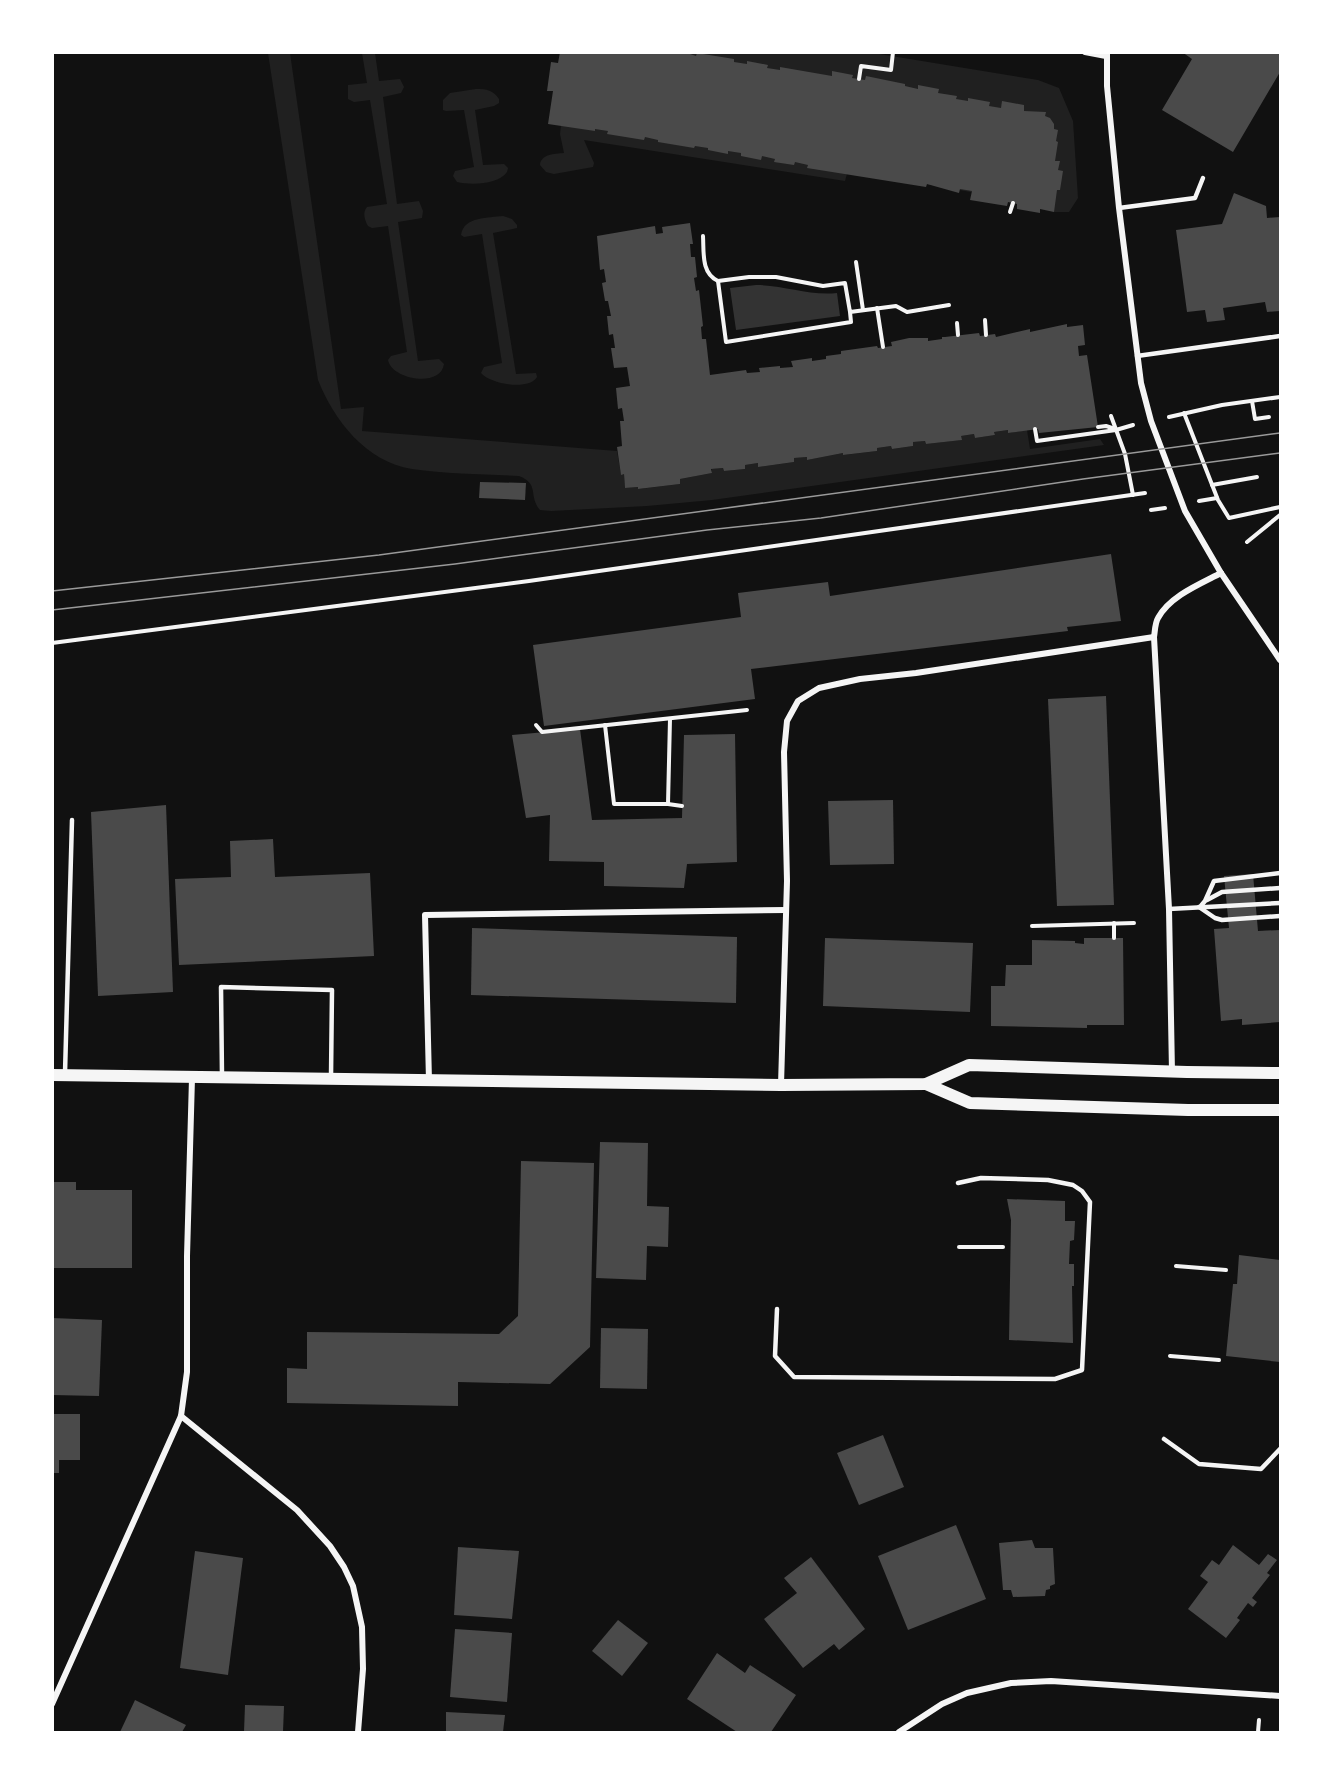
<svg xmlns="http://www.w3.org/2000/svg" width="1333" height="1785" font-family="Helvetica,sans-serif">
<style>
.green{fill:#202020}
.water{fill:#333}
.building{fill:#4a4a4a}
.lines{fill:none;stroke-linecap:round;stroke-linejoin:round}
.path{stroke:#f5f5f5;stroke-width:4}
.service{stroke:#f5f5f5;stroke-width:4.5}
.minor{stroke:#f5f5f5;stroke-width:6}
.secondary{stroke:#f5f5f5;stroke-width:12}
.tram{stroke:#9a9a9a;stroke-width:1.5}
</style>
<rect width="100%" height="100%" fill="#111"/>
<g class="green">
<path d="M867,52l171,28 21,8 14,33 5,77 -9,14h-15l-17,-8 -189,-34 -3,11 -261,-41 10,23 -1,4 -39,7 -8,-2 -6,-7c1,-11 14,-11 24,-12l-4,-19 9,-81z"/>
<path d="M268,53h22l51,356 23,-2 -2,24 255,20 4,23h3l1,14 13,-1 1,2 41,-5v-5l32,-6v-4l11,-1 1,3 21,-2v-4l13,-2 1,4 35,-5v-4l13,-1v3l36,-7 1,2 33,-4v-3l14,-2 1,3 21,-3v-4l12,-1 1,3 35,-4v-4l13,-2 1,4 20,-3 -1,-3 14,-2 1,3 18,-3 3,19 70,-10 4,6 -392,55 -65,6 -96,5 -11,-1c-12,-14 0,-26 -21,-34 -35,-2 -72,-2 -107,-7 -46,-7 -78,-49 -94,-89z"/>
<path d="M362,53h13l4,28 21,-2 4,8 -3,6 -18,4 14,107 22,-3 4,10 -1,7 -24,4 20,139 21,-2 5,5c-3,24 -52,16 -56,-4l3,-4 16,-4 -19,-126 -16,2 -4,-2c-3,-5 -6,-13 -1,-19l20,-3 -17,-104 -16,2 -6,-3v-14l19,-2z"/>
<path d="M476,89c11,0 17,1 23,10v4l-5,3 -19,4 8,55 21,-1 4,4 -1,4c-9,13 -36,13 -50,10l-4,-6 2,-5 19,-4 -10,-57 -18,1 -3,-1v-10l7,-7z"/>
<path d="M503,216l9,3 5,6v3l-24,5 23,141 20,-1 1,4c-8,14 -47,7 -56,-4l3,-6 18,-4 -20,-129 -18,3 -3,-2c3,-19 28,-17 42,-19z"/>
</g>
<path class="water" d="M756,285c28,0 53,11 81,8l3,23 -104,14 -6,-42z"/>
<g class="building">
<polygon points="560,52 684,52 696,56 697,53 734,59 734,62 747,64 747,61 768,65 767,68 780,70 780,67 832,76 832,71 853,75 852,78 865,80 866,76 905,84 905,86 918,89 918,85 939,89 938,93 957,96 956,99 968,101 968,98 990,102 989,106 1001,108 1002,101 1024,105 1024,111 1046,112 1045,116 1050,118 1054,124 1054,129 1058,130 1056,141 1058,142 1055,161 1060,161 1058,170 1063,171 1060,190 1057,190 1054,212 1040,209 1040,213 1017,209 1017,204 1008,202 1007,206 970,200 972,191 960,189 959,193 927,184 926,187 807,168 808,165 795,162 794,165 774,162 775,159 762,156 761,160 741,156 741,153 728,151 728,154 708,150 708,148 695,146 694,148 658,142 658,140 645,137 644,140 607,134 608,131 595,129 595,131 548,124 553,91 547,91 551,62 558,63"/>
<polygon points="1182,52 1280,52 1280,72 1233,152 1162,110 1192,59"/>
<polygon points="1234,193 1266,206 1267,218 1280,217 1280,311 1267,312 1265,302 1223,308 1225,320 1207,322 1205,310 1187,312 1176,230 1222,224"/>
<polygon points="690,223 693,244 690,244 691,257 695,257 697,277 694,278 696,291 699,290 703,326 701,327 702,339 706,339 710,375 746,370 747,373 760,372 759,368 780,366 780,368 793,367 791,361 812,358 812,361 826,359 826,356 841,354 841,351 877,346 878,348 892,346 891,342 909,338 928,338 928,341 942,339 942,337 945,337 979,333 980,336 995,334 996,337 1030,329 1030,332 1067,324 1067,327 1083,325 1085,345 1078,346 1079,356 1087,355 1098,427 1039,433 1038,429 1008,433 1008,430 994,432 995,435 975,438 974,434 961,436 962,440 926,444 925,441 913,442 913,446 892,449 891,446 877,448 877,451 843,455 843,453 807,460 807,457 794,458 794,462 758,467 758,463 745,465 745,469 724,471 723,468 711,469 712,473 680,479 680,484 638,489 638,487 625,488 624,474 621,475 617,447 622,446 620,421 624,421 622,408 618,409 616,388 630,386 627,367 614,368 611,348 615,348 613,334 609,335 607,316 611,316 608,301 605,301 602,283 606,282 604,269 600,270 597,236 655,226 656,234 663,233 662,227"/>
<polygon points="480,482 526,483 525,500 479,498"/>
<polygon points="1111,554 1121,621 1067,627 1068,631 751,669 755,699 544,726 533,645 741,617 738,593 828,582 830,596"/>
<polygon points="1106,696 1114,905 1057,906 1048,699"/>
<polygon points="580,729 592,820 682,818 684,735 735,734 737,862 687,864 684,888 604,886 604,862 549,861 550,815 526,818 512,735"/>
<polygon points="893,800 894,864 830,865 828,801"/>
<polygon points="166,805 173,992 98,996 91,812"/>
<polygon points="273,839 275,877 370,873 374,956 179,965 175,879 231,877 230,841"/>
<polygon points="1253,874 1258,931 1280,930 1280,1022 1242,1025 1242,1019 1221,1021 1214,929 1229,928 1224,876"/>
<polygon points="472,928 737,937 736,1003 471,995"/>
<polygon points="825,938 973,943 970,1012 823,1006"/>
<polygon points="1084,938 1123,938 1124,1025 1087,1025 1087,1028 991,1026 991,986 1005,986 1006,965 1032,965 1032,940 1075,941 1075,943 1084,944"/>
<polygon points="600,1142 648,1143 647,1206 669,1207 668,1247 647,1246 646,1280 596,1278"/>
<polygon points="521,1161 594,1163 590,1347 550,1384 458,1382 458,1406 287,1403 287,1368 307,1369 307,1332 499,1334 518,1316"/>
<polygon points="52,1182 76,1182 76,1190 132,1190 132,1268 52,1268"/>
<polygon points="1007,1199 1065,1201 1065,1221 1075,1221 1074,1240 1070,1241 1069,1264 1074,1264 1074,1286 1072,1286 1073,1343 1009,1340 1011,1220"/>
<polygon points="1239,1255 1280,1260 1280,1362 1226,1356 1233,1284 1237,1284"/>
<polygon points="52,1318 102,1320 99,1396 52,1395"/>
<polygon points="601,1328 648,1329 647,1389 600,1388"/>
<polygon points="52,1414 80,1414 80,1460 59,1460 59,1473 52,1473"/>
<polygon points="883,1435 904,1487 859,1505 837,1453"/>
<polygon points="956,1525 986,1599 908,1630 878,1556"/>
<polygon points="1032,1540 1035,1548 1053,1548 1055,1584 1050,1586 1050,1589 1046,1590 1045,1596 1013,1597 1011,1590 1003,1590 999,1543"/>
<polygon points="1233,1545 1259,1565 1268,1554 1277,1560 1267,1573 1270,1575 1252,1598 1257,1602 1253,1607 1248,1603 1237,1618 1240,1620 1226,1638 1188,1609 1208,1582 1200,1576 1212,1560 1219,1565"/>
<polygon points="458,1547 519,1551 512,1619 454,1615"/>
<polygon points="195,1551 243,1558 228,1675 180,1668"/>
<polygon points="811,1557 865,1629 839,1650 834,1644 803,1668 764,1619 797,1593 784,1578"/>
<polygon points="618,1620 648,1643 622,1676 592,1651"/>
<polygon points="455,1629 512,1633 507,1702 450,1697"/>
<polygon points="717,1653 745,1673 750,1665 796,1695 771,1732 737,1732 687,1699"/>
<polygon points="135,1700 186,1725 182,1732 120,1732"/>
<polygon points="245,1705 284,1706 283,1732 244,1732"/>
<polygon points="446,1712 505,1715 503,1732 446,1732"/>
</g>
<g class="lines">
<g class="path">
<polyline points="859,79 861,66 891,70 893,52"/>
<polyline points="1010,212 1013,203"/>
<path d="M703,236c1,17 -2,37 15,45"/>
<polyline points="856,262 863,310"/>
<polyline points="877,308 883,347"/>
<polyline points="850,312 851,322 726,342 718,281 749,277 776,277 823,286 845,283 850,312 896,306 907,312 949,305"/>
<polyline points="985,320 986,335"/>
<polyline points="957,323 958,335"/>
<polyline points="1252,401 1255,419 1269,417"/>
<polyline points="1184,413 1218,500 1229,518 1280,507"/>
<polyline points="1111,416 1125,454 1133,495"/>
<polyline points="1169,417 1222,405 1280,397"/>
<polyline points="1098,427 1106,426 1115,429"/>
<polyline points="1035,429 1037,441 1116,430 1133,425"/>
<polyline points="1212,485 1257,477"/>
<polyline points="1199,501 1217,498"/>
<polyline points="1151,510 1165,508"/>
<polyline points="1247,542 1280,515"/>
<polyline points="52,643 529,581 1145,493"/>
<polyline points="536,725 542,732 747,710"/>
<polyline points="605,725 614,804 668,804 682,806"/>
<polyline points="668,804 670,719"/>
<polyline points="1032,926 1134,923"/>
<polyline points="1114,938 1114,923"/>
<polyline points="959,1247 1003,1247"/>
<polyline points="1176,1266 1226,1270"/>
<polyline points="1170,1356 1219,1360"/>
<polyline points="1258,1732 1259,1720"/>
</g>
<g class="service">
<polyline points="1119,208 1195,198 1203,178"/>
<polyline points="1137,356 1280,336"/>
<polyline points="1207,900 1222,892 1280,888"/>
<polyline points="1199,907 1215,918 1222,920 1280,916"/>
<polyline points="1200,907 1205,901 1214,881 1280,873"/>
<polyline points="1169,909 1280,903"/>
<polyline points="65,1073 72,820"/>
<polyline points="222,1076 221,987 332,990 331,1077"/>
<polyline points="777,1309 775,1356 794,1377 1055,1379 1082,1370 1090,1202 1082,1191 1073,1185 1048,1180 981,1178 958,1183"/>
<polyline points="1164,1439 1199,1464 1261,1469 1280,1449"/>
</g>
<g class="minor">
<polyline points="1085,52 1106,56"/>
<polyline points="1107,52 1107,86 1119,208 1141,383 1151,421 1185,511 1221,573 1280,660"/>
<path d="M1172,1072l-3,-163 -15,-272c1,-6 1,-14 4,-19 12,-22 42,-34 63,-45"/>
<polyline points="429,1081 425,915 786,910"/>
<polyline points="781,1085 787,881 784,752 787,721 798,701 819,688 860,679 916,673 1154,637"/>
<polyline points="181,1416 297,1510 330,1546 344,1567 353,1586 362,1627 363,1669 358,1732"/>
<polyline points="52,1704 181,1416 187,1372 187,1256 192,1078"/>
<polyline points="899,1732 942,1704 967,1693 1011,1683 1051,1681 1280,1696"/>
</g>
<g class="secondary">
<polyline points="52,1075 781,1085 926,1084 969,1065 1187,1072 1280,1073"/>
<polyline points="926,1084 970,1103 1188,1110 1280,1110"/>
</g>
<g class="tram">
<polyline points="52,591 379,555 1280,433"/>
<polyline points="52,610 455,564 707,530 821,518 1083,479 1280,453"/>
</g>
</g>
<rect width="1333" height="1785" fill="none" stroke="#ffffff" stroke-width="108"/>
</svg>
